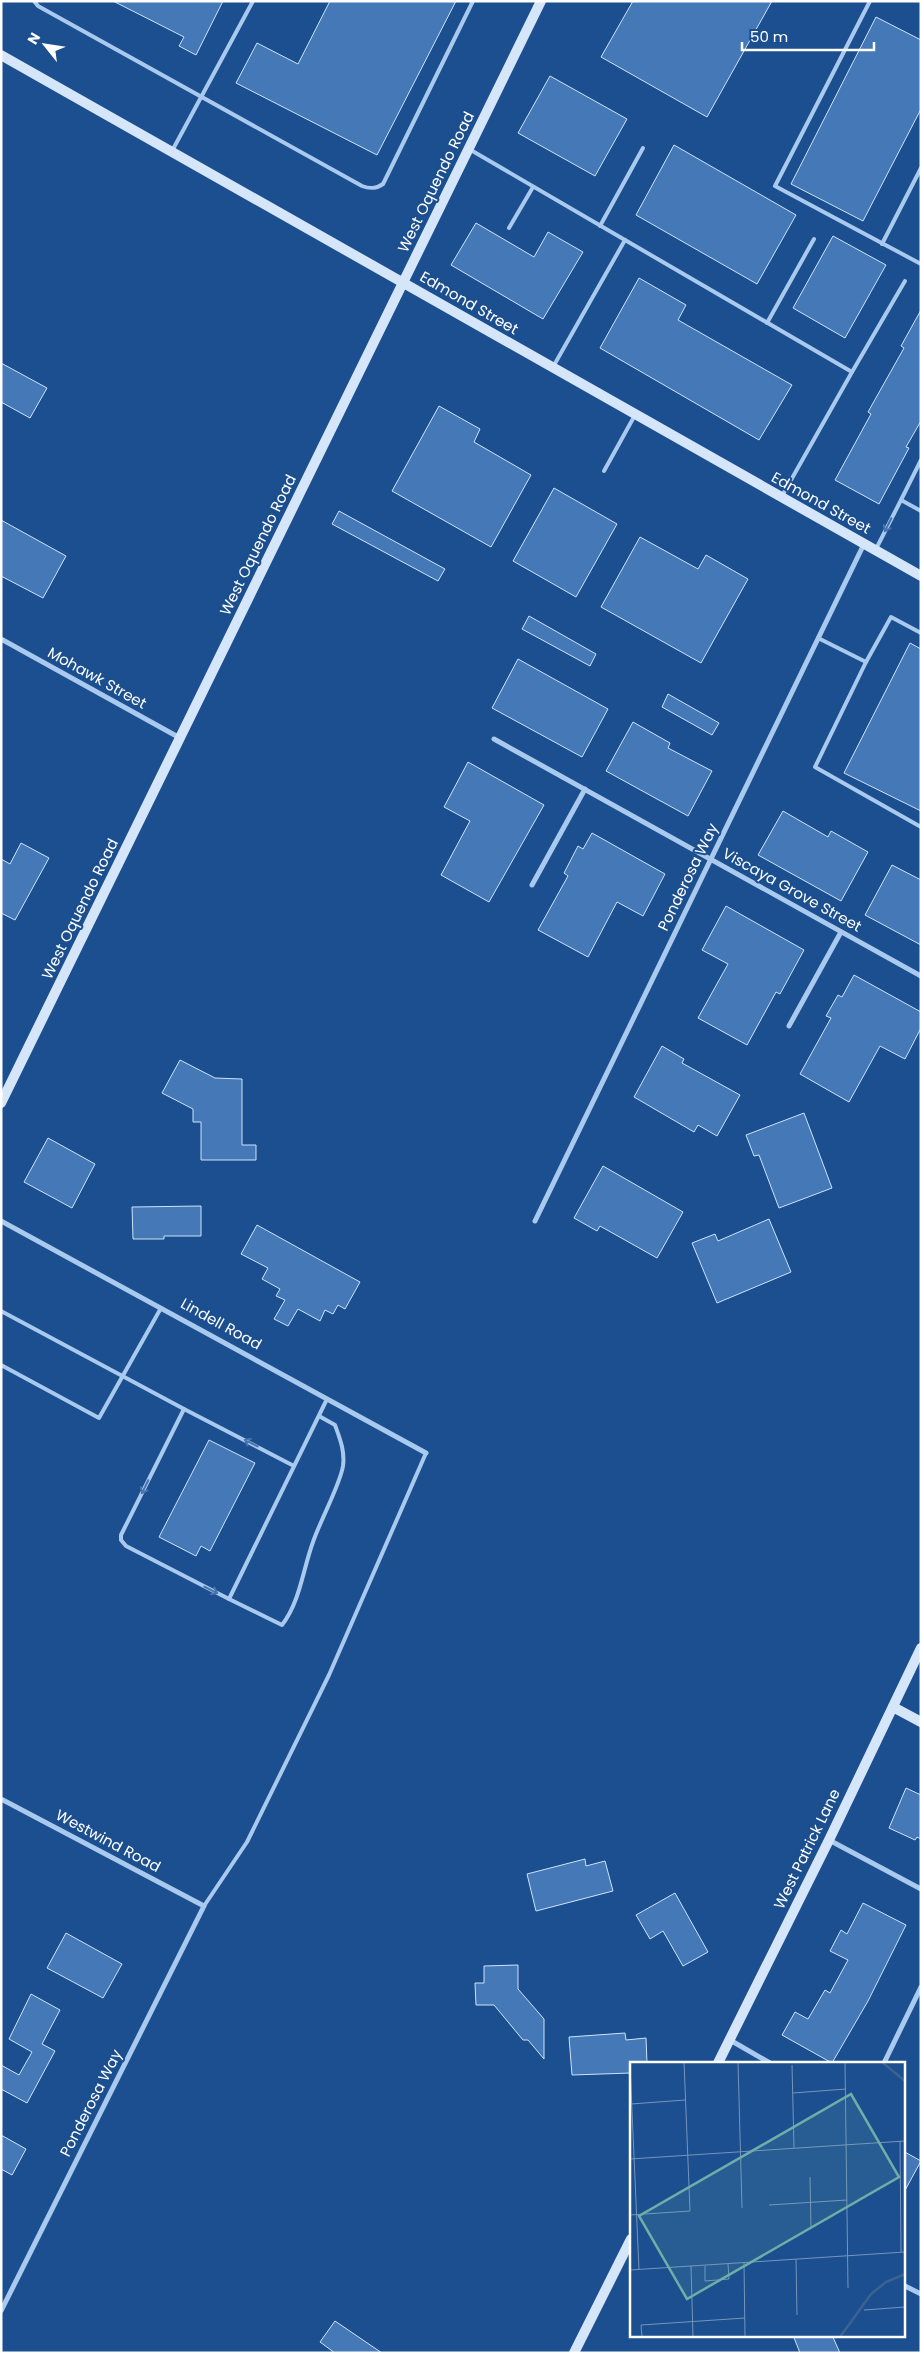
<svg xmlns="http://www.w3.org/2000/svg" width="922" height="2354" font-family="Poppins,sans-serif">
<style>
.building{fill:#4478b7;stroke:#cfe3fa}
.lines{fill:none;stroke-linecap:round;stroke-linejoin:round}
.lane{stroke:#a9c9ee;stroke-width:4}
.street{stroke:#a9c9ee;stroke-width:5}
.secondary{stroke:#d6e6fa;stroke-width:10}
.oneway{stroke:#4674ac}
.labels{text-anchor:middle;stroke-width:4;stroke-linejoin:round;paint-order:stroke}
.street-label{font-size:15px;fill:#fff;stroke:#1b4f8f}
.inset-river{fill:none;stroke:#3c6290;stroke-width:2.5}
.inset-road{fill:none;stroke:#7695bc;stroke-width:1}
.view{fill:#6fada8;fill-opacity:0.15;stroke:#6fada8;stroke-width:2.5}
.inset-edge{fill:none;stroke:#fff;stroke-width:2.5}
</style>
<rect width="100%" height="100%" fill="#1b4f8f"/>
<g class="building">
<polygon points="113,1 223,1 196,55 179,46 184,37"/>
<polygon points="330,1 456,1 377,155 236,83 257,43 298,64"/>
<polygon points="633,1 772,1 707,117 601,57"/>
<polygon points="876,17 921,40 921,109 863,221 791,184"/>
<polygon points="550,76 627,119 595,176 518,133"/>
<polygon points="674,145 796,215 757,284 636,215"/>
<polygon points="476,223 534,257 548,232 583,252 543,319 451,265"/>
<polygon points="833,236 886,265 845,338 793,308"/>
<polygon points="639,278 686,305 678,320 792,385 759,440 600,348"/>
<polygon points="921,310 921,421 906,447 909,448 879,504 835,480 871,414 868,412 904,348 901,346"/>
<polygon points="1,363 47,388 30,418 1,402"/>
<polygon points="439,406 480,429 474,442 531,475 491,547 392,491"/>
<polygon points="554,488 617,524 576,597 513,561"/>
<polygon points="339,511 445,569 438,581 332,524"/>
<polygon points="1,520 66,556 43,598 1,576"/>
<polygon points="640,537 698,569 706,555 748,579 701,663 601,607"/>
<polygon points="529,616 596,654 590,666 522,629"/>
<polygon points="910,643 921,649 921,811 844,773"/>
<polygon points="518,659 608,709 582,757 492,708"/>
<polygon points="668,694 719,723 712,735 662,707"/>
<polygon points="633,722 670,743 668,748 712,771 688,816 606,771"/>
<polygon points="468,762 544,805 489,902 441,875 470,821 444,807"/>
<polygon points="783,811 828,837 831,831 868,852 841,901 758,855"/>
<polygon points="592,833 665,874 643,916 617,902 588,957 538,930 568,876 564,873 578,846 583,849"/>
<polygon points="21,843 49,858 15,920 1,913 1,859 10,864"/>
<polygon points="892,865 921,880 921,945 865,915"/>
<polygon points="726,906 804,950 780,994 776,992 747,1045 698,1018 728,964 702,950"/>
<polygon points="854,975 921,1012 921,1028 905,1059 880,1046 849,1102 800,1074 831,1018 826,1016 838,995 842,997"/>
<polygon points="662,1046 684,1059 682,1063 740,1095 717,1136 698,1125 694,1132 634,1097"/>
<polygon points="180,1060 215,1078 242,1079 242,1145 256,1145 256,1160 201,1160 201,1122 193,1122 193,1109 162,1093"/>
<polygon points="804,1113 832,1188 779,1208 759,1155 754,1156 746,1135"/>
<polygon points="48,1138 95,1164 72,1208 24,1182"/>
<polygon points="603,1166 683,1212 657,1258 600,1226 597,1231 574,1218"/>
<polygon points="201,1206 201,1236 164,1236 164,1239 133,1239 132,1207"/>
<polygon points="769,1219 791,1272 717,1303 692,1243 715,1234 718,1241"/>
<polygon points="257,1225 360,1282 345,1309 338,1305 333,1314 325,1310 320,1321 298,1309 288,1326 274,1319 285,1300 276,1296 280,1289 262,1279 268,1268 241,1254"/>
<polygon points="209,1440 255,1463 210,1551 201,1546 196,1556 159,1537"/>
<polygon points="906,1788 921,1795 921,1839 917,1837 915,1840 889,1828"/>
<polygon points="585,1859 586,1866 605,1861 613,1891 536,1911 527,1874"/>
<polygon points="675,1893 708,1952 683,1966 663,1931 650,1939 636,1915"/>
<polygon points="863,1903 906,1925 868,2001 832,2063 782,2035 795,2012 808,2019 825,1990 830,1993 848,1960 830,1951 841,1930 847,1934"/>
<polygon points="66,1933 122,1964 103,1998 47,1968"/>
<polygon points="518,1965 518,1989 544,2019 544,2059 528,2040 523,2040 494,2005 476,2005 475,1983 484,1983 484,1966"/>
<polygon points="31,1994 60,2010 42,2044 55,2051 27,2103 1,2089 1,2065 19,2075 32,2052 9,2039"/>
<polygon points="625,2033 626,2040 646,2038 647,2063 631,2063 631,2073 572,2075 569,2037"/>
<polygon points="1,2135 26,2149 12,2175 1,2169"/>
<polygon points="903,2151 921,2161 903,2194"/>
<polygon points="335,2321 382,2353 335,2353 320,2342"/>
<polygon points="793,2335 832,2335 840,2353 800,2353"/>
</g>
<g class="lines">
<g class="lane">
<path d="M34,1l4,5 324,180c8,3 14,3 21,-2l90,-183"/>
<polyline points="870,1 775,186 921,264"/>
<polyline points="469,149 625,240"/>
<polyline points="172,151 253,1"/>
<polyline points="600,226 643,148"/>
<polyline points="509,228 533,187"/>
<polyline points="882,244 921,168"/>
<polyline points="767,323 814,239"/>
<polyline points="553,367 625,240 852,372 782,496"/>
<polyline points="852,372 905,281"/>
<polyline points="921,460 901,500 921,511"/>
<polyline points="604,471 635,415"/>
<polyline points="876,549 901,500"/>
<polyline points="818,638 866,662 815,767 921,827"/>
<polyline points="866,662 891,617 921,633"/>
<polyline points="1,1311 184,1409"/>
<polyline points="1,1365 99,1418 161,1308"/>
<polyline points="294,1466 184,1409 121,1535 121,1540 126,1546 229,1599 327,1399"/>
<path d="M229,1599l53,26c18,-23 21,-56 31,-83 7,-21 27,-57 30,-76 2,-15 -3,-27 -8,-41l-16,-9"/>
<polyline points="204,1906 247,1842 329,1675 426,1453"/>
</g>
<g class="street">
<polyline points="1,639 180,738"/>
<polyline points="494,739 921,976"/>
<polyline points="532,885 585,789"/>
<polyline points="789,1026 841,932"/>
<polyline points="1,1221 426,1453"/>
<polyline points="535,1221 864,544"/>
<polyline points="1,1799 204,1906 1,2311"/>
<polyline points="829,1840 921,1889"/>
<polyline points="730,2040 770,2063"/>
<polyline points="884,2063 921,1987"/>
<polyline points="903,2285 921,2294"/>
</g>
<g class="secondary">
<polyline points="1,55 921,576"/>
<polyline points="1,1103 541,1"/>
<polyline points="893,1707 921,1722"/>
<polyline points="718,2063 829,1840 921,1648"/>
<polyline points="574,2353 631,2239"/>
</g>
</g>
<defs><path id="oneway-shaft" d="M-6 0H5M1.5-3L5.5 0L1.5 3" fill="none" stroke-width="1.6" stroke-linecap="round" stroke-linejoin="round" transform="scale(1.25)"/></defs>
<g class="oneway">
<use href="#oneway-shaft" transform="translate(888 525) rotate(116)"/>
<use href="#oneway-shaft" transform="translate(251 1443) rotate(-153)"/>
<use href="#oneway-shaft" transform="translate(145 1487) rotate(116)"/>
<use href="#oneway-shaft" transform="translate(211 1590) rotate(27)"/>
</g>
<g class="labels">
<g class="street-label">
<text transform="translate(436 182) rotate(-64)" y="5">West Oquendo Road</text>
<text transform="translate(469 303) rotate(30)" y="5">Edmond Street</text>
<text transform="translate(821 503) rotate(29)" y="5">Edmond Street</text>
<text transform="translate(258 545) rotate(-64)" y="5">West Oquendo Road</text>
<text transform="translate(97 678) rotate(29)" y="5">Mohawk Street</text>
<text transform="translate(688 877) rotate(-64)" y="5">Ponderosa Way</text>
<text transform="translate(792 890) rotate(29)" y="5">Viscaya Grove Street</text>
<text transform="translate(80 909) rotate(-64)" y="5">West Oquendo Road</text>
<text transform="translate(221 1324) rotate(29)" y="5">Lindell Road</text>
<text transform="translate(108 1841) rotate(28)" y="5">Westwind Road</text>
<text transform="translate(807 1849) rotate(-64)" y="5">West Patrick Lane</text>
<text transform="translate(91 2103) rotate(-63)" y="5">Ponderosa Way</text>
</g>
</g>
<g transform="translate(630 2062)">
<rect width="275" height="275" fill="#1b4f8f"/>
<path class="inset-river" d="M252,0l23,19M210,275l31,-43 15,-12 19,-8"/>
<path class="inset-road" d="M108,0l4,146M215,0l3,226M0,3l9,205M162,3l2,83M163,31l53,-4M1,42l54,-4M270,79l1,111M0,97l275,-18M180,115l1,52M139,143l78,-5M0,153l60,-4 -6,-149M166,197l1,56M114,201l1,74M61,204l2,71M75,204v15l24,-2 -1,-15M0,208l275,-18M234,248l41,-3M12,275l-1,-12 104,-7"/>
<path class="view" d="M221,32l48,83 -212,122 -48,-83z"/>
<rect width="275" height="275" class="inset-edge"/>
</g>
<rect width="922" height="2354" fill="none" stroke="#ffffff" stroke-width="5"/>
<g transform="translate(45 45) rotate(300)" stroke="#1b4f8f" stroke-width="4" paint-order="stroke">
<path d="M0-4L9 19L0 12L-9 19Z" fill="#ffffff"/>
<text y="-8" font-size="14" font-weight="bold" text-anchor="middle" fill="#ffffff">N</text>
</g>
<path d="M742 42v8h132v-8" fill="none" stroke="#ffffff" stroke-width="2.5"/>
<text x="750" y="42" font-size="15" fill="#ffffff" stroke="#1b4f8f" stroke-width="4" paint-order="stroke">50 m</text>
</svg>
